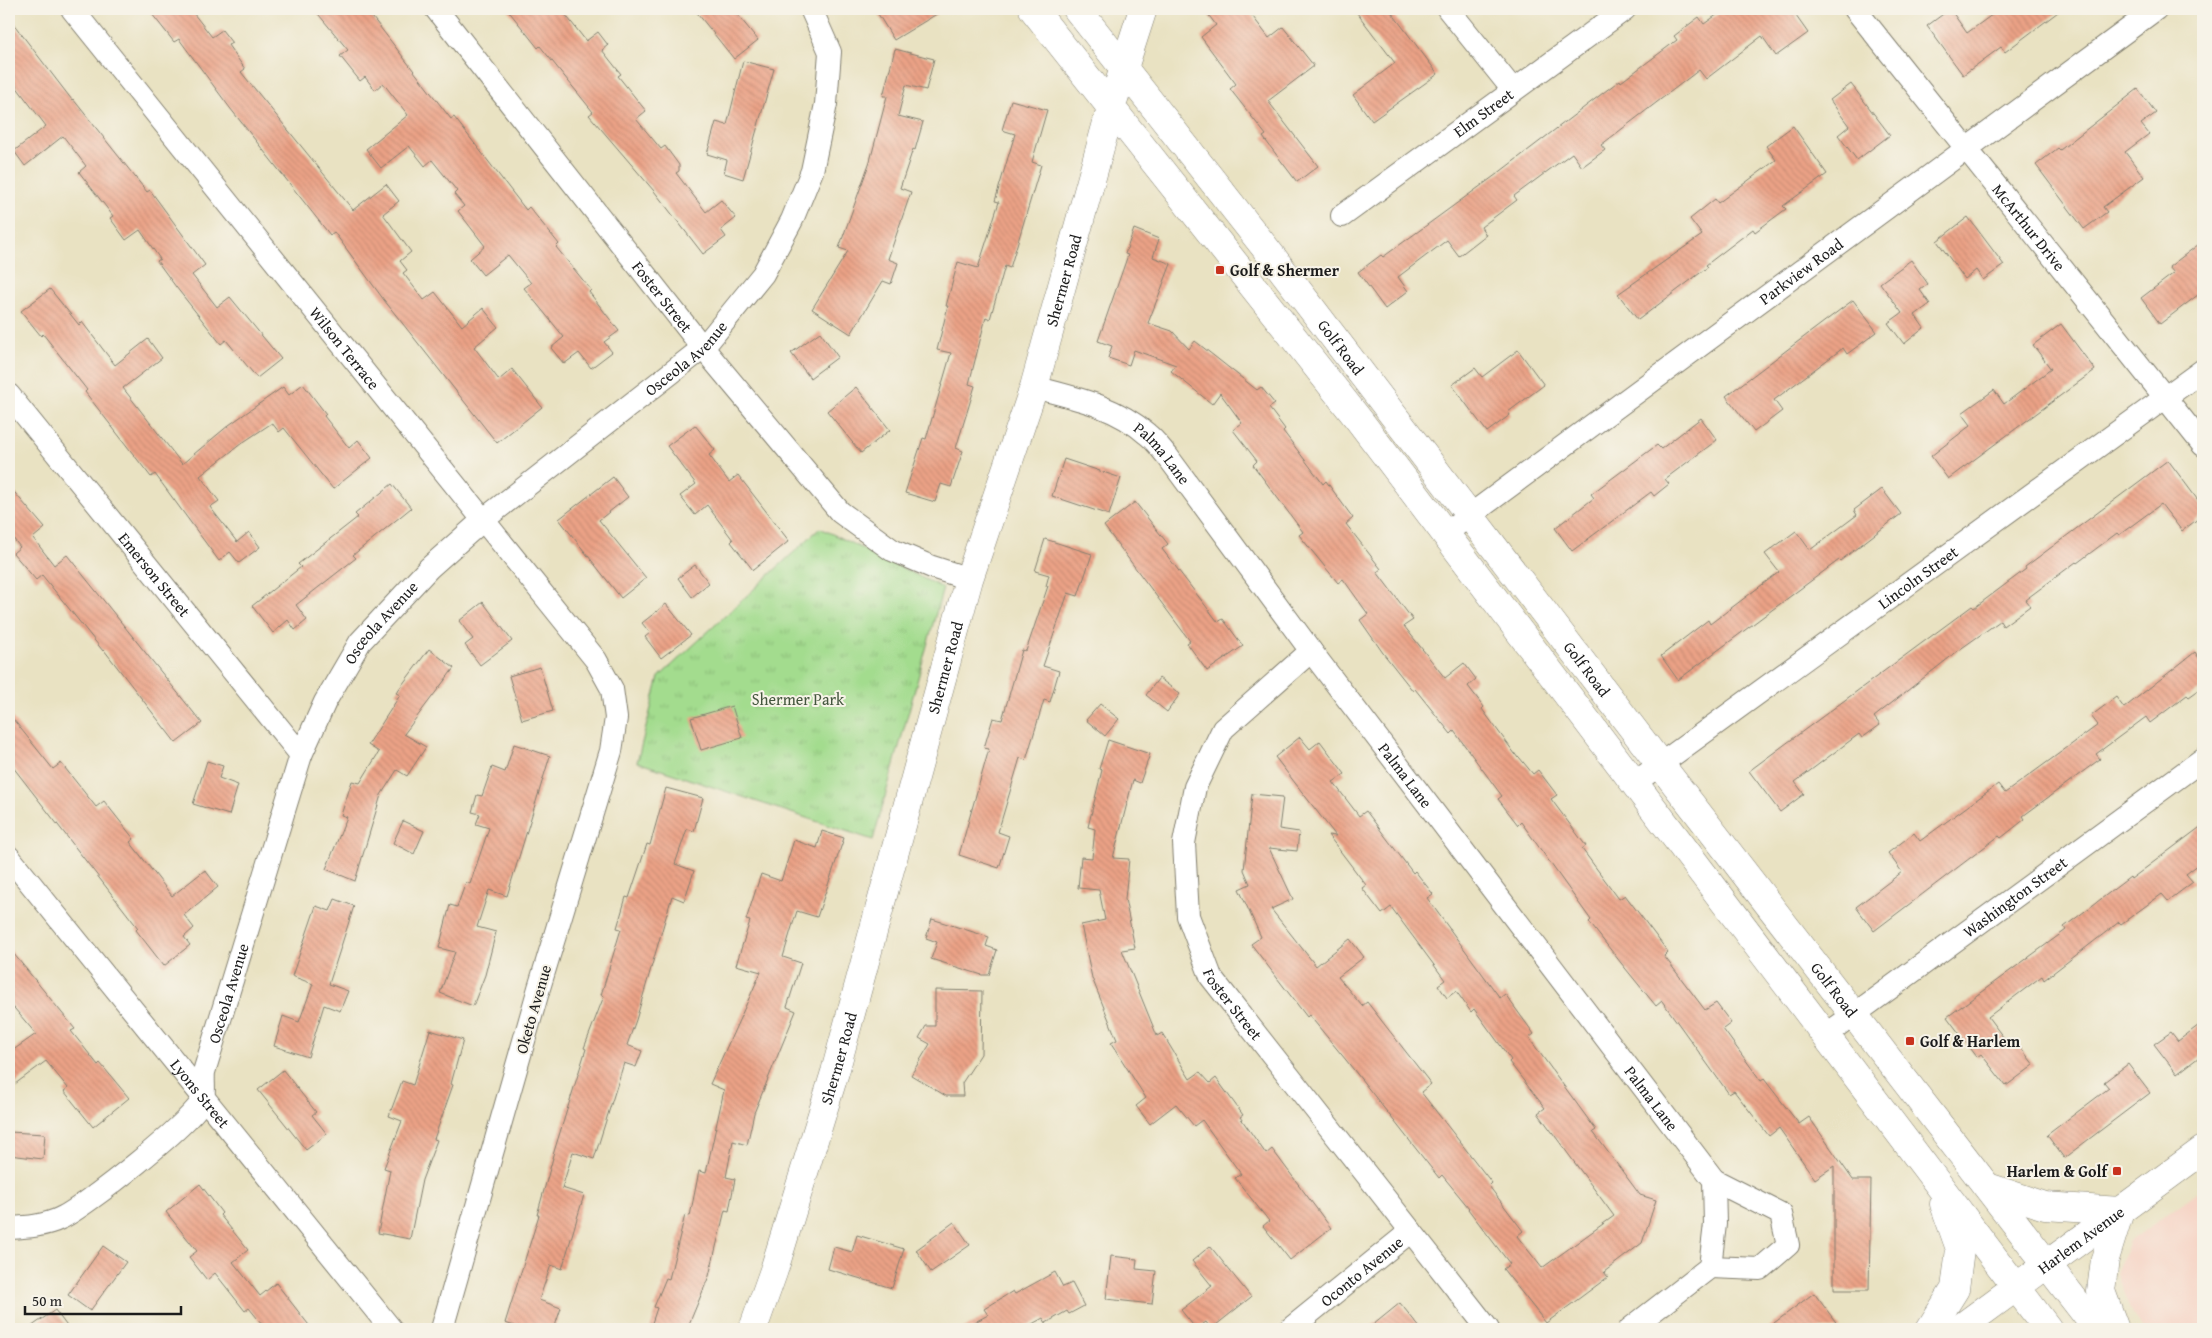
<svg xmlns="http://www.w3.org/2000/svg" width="2212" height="1338" font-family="'Gentium Book Plus',serif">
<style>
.built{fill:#f6d2c3}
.park{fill:url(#park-tufts);stroke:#607c55}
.building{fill:url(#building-back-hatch)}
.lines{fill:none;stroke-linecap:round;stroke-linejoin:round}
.street-casing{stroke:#827f6f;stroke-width:24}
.secondary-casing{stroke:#827f6f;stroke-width:29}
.primary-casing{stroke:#827f6f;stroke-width:29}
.street{stroke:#fff;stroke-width:22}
.secondary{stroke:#fff;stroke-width:28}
.primary{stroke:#fff;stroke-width:28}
.poi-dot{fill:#c8321e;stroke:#f7f3e8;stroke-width:2}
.labels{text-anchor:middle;stroke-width:4;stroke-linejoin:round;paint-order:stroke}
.street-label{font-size:16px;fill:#1c1c1c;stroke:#f7f3e8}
.poi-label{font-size:16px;font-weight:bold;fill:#1c1c1c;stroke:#f7f3e8;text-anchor:start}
.park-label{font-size:16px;fill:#44563e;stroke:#f7f3e8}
</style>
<defs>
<pattern id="park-tufts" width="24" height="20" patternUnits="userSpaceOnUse" patternTransform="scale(1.25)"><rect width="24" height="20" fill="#a3dc8e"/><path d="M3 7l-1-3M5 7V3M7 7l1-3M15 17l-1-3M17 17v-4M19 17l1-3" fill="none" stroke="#8cbc7a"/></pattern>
<pattern id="building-back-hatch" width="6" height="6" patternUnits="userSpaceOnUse" patternTransform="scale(1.25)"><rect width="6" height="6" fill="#eba286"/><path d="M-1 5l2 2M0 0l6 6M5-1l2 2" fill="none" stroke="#c98b73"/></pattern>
</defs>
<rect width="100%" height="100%" fill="#f7f3e8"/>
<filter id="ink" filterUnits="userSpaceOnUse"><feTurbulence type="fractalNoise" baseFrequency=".02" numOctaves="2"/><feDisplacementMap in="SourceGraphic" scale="10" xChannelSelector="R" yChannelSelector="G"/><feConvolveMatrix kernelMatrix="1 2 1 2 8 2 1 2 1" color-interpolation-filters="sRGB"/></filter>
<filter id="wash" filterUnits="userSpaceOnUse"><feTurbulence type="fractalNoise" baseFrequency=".0096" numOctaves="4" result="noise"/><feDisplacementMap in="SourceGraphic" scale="20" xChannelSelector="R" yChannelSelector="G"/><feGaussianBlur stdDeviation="1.12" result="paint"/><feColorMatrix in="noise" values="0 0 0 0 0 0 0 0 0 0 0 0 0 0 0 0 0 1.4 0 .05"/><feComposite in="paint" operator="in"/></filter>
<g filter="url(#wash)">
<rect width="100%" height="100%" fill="#e9e2c2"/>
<polygon class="built" points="2203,1188 2203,1329 2143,1329 2132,1315 2116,1273 2129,1242"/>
<polygon class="park" points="820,528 943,588 873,840 637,762 659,677"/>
<g id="blocks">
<g class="building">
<polygon points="148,9 190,9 212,37 222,30 232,43 228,45 245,69 241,72 353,210 386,184 399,201 383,214 411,252 400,261 407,270 403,273 424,300 435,292 462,326 483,308 498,327 474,347 499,380 512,369 542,407 497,443 384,300 334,232 330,235 230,108 179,39 174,42"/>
<polygon points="314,9 366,9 451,119 454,117 526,210 529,207 559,244 556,247 591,290 589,292 619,331 604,342 612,352 591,368 579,353 564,364 551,348 564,337 524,288 531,283 508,255 483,275 470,259 485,246 458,211 464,206 454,194 457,191 432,160 425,166 409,146 381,168 366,149 408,115 383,83 375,90 365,77 360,81 340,56 348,50"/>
<polygon points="507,9 561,9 586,41 598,32 608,45 602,50 621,74 618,76 646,111 636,119 661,149 665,146 679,165 679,171 676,173 706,212 721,200 736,218 721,230 726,237 703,254 654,191 589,115 593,112 540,46 538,48"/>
<polygon points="694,9 733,9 758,40 734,59"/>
<polygon points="875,9 945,9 894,40"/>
<polygon points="1204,9 1247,9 1269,38 1283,27 1314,66 1268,101 1318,166 1297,182 1263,137 1266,135 1230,89 1236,84 1201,37 1216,25"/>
<polygon points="1354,9 1389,9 1438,74 1372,121 1353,95 1395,63"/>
<polygon points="1725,9 1791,9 1808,33 1776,56 1762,36 1706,79 1699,70 1601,145 1605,150 1582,167 1572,153 1514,196 1517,200 1481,227 1486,235 1459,256 1447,240 1398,277 1408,291 1385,309 1358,272 1381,255 1383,257 1497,174 1620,80 1621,82 1677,40 1674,36 1699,17 1704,24"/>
<polygon points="1950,9 1967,33 2000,9 2062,9 2005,52 2001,47 1963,75 1927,26"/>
<polygon points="9,18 72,100 73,99 147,192 150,190 205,265 192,275 217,307 230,297 281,359 257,378 226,340 221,344 176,287 157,261 160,259 140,230 126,240 110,218 113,216 79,172 86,166 63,136 25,166 14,151 46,126 9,77"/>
<polygon points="895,49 934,59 926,90 906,85 898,116 923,122 915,150 913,149 900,188 911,192 888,259 898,263 891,284 883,281 851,334 812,309 848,251 839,248 870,161 887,96 883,96"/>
<polygon points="743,61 774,69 743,179 724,173 727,160 707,154 716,122 727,125"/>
<polygon points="1851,84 1890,135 1857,160 1838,135 1849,126 1830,100"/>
<polygon points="2138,89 2156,113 2141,124 2149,134 2125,152 2144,177 2103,207 2107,212 2084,229 2036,165 2058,148 2060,150"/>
<polygon points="1011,100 1047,110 1032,162 1041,165 1010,268 1005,266 990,319 986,317 969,384 975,386 956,448 963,451 951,487 941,484 935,502 905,493 923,438 926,439 951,353 937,350 948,306 946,306 958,262 978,268 999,202 995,201 1015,134 1002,130"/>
<polygon points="1793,126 1827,174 1783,206 1786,209 1755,232 1753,229 1706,265 1708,267 1638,320 1618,294 1702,235 1690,219 1715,199 1718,203 1776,160 1766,146"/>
<polygon points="1968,217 2004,265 1983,280 1976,270 1965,279 1937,241"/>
<polygon points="1134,229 1159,239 1153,257 1171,264 1148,323 1172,331 1189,349 1195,341 1257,390 1261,387 1275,404 1269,408 1285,429 1283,431 1323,484 1326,481 1353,518 1346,524 1381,569 1377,572 1413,620 1404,626 1445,678 1464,663 1476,679 1468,686 1484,707 1482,709 1518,758 1519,757 1533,774 1538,770 1557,795 1551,799 1586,846 1582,849 1619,899 1625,895 1656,936 1668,952 1664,956 1705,1010 1716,1003 1731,1023 1723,1029 1761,1081 1764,1079 1799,1124 1809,1117 1853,1180 1871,1180 1869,1290 1834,1290 1834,1166 1815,1179 1779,1128 1769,1136 1734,1091 1729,1094 1662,1001 1656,1006 1621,963 1589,922 1591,920 1521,822 1518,825 1498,799 1502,796 1454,731 1451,734 1415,689 1413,691 1383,653 1360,620 1368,614 1343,579 1338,583 1299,535 1303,532 1253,465 1257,461 1233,430 1242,423 1220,393 1212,404 1171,371 1176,365 1134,350 1129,365 1108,358 1112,346 1098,341 1128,255 1125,254"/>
<polygon points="2203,241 2203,291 2160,324 2141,298 2174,273 2169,267"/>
<polygon points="1911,260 1928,284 1920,290 1930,304 1915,315 1924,328 1904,344 1888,323 1902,313 1880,283"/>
<polygon points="50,289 79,325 82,322 115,365 148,339 162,358 123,388 182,464 229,425 283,387 289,395 303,384 326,414 324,416 349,448 358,440 372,458 333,489 284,428 279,432 272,423 242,443 200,476 219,501 210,507 237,542 249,532 260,547 239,563 230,552 219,561 155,474 151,477 85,392 87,390 43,334 41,336 21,311"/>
<polygon points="1853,300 1877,332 1847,354 1843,348 1774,400 1782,411 1754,432 1726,396"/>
<polygon points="2061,324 2095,370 1948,479 1931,456 1971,425 1962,413 1994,390 2004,404 2051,369 2033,345"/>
<polygon points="820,332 838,357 810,378 791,353"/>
<polygon points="1518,350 1544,385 1508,412 1510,415 1487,432 1452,385 1475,368 1482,377"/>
<polygon points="856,387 890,430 861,453 827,411"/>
<polygon points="1701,418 1717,440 1665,479 1669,484 1654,496 1651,492 1572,551 1555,528 1594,498 1591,494 1657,445 1661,449"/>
<polygon points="695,425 715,450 709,455 729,482 738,475 789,541 753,570 731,542 733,540 707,505 695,515 680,496 696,484 667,446"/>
<polygon points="1064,459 1121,478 1109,515 1052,496"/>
<polygon points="2168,460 2203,507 2203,515 2182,531 2161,504 2119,535 2117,533 2077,563 2076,562 2025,600 2030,606 2003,626 2000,621 1959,650 1874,717 1880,725 1862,738 1859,734 1795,782 1804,794 1780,812 1749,771 1972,606 1974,608 2026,569 2025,567"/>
<polygon points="613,477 628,497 599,520 646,578 621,598 559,519"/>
<polygon points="392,484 411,508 353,555 356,558 296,605 307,620 295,630 288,620 273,633 252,606 301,567 298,564 358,517 355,514"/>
<polygon points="9,486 45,528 33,538 54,565 67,555 202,723 176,743 104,650 103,651 42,575 36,580 13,553 20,547 9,533"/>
<polygon points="1882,489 1901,514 1840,561 1839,560 1678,680 1661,656 1708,620 1710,624 1779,572 1765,554 1796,531 1810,550 1857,515 1854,510"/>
<polygon points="1135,502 1168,544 1162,549 1218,622 1223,619 1243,646 1207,671 1187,643 1190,641 1104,526"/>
<polygon points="1045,539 1092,554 1078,596 1068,593 1043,666 1059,671 1050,702 1044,700 1026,760 1020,758 998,832 1009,836 999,868 959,855 989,749 984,748 993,718 1002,720 1022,650 1026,651 1048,586 1046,586 1049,575 1035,571"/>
<polygon points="695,565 709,583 692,597 678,578"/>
<polygon points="483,602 512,641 480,665 465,645 473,639 459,621"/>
<polygon points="666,604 691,635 661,658 645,637 650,633 642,623"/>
<polygon points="429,649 454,668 404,734 426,747 407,776 397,770 381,795 355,881 326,869 347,817 341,815 352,781 360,783 379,752 368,745 400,695 396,693"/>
<polygon points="2195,652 2203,664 2203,687 2189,697 2187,695 2150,723 2146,717 2096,754 2100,759 2023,816 2025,819 2001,838 1999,836 1874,931 1856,907 1902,872 1888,853 1914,833 1920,841 1998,784 2005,793 2098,725 2091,716 2116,697 2124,708"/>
<polygon points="540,667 553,711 522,720 509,676"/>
<polygon points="1159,678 1180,694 1167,712 1146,695"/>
<polygon points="1100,704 1119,719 1105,736 1086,720"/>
<polygon points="732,706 742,738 701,750 691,718"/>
<polygon points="9,714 53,769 61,763 96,807 104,801 134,839 130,842 172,896 205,870 218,887 184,915 194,928 184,937 190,945 164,966 136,930 138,928 9,762"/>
<polygon points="1300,737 1310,749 1320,741 1345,774 1333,782 1359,816 1366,811 1413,873 1415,871 1433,894 1427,898 1500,998 1505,994 1534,1034 1529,1038 1596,1130 1593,1132 1640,1195 1656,1200 1642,1243 1604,1272 1608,1277 1546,1323 1503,1269 1510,1264 1468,1209 1469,1208 1442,1175 1439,1178 1346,1060 1309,1015 1307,1017 1251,944 1261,937 1239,889 1250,884 1244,870 1252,794 1283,797 1279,829 1299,832 1297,851 1269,848 1293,899 1271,909 1316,966 1350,939 1364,957 1338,977 1362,1006 1367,1002 1431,1084 1421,1092 1492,1183 1489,1186 1523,1231 1517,1236 1542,1268 1614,1216 1538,1113 1545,1108 1509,1062 1511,1060 1474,1009 1471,1012 1456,991 1447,998 1438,985 1445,980 1391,907 1382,914 1362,888 1366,885 1328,835 1336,836 1275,757"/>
<polygon points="1108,740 1150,754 1140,783 1133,780 1113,858 1129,859 1125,899 1135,948 1122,950 1157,1036 1162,1033 1190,1079 1200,1072 1210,1083 1216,1078 1243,1115 1240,1117 1266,1154 1272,1149 1331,1228 1290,1260 1263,1226 1269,1221 1235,1178 1241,1174 1202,1120 1194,1126 1176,1104 1150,1124 1136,1106 1146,1098 1111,1043 1117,1040 1092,978 1081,925 1105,920 1099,890 1078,888 1081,857 1092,858 1095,829 1088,827 1102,770 1099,769"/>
<polygon points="514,744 550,756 507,896 489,890 477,927 496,932 485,975 473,1006 440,993 455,952 439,948 450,905 457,907 466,882 470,884 489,828 476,824 480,814 472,812 477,795 482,796 492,767 505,772"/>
<polygon points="207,761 223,766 219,778 238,785 229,815 193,804"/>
<polygon points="666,788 703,798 694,831 687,829 675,864 694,871 684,901 672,896 636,1020 627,1045 642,1051 636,1067 624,1063 594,1159 573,1152 562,1188 584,1195 562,1269 551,1265 539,1300 561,1308 554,1329 524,1329 505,1323 539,1215 537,1215 553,1158 552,1158 586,1049 584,1048 604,996 601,995 621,929 617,928 626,897 629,898 647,844 650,845"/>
<polygon points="403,821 424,831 414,854 393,843"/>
<polygon points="2203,825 2203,861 2186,874 2193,882 2168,901 2162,894 2121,924 2119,922 2044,980 2042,976 1988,1017 2012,1049 2018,1044 2034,1065 2006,1086 1981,1054 1977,1057 1947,1017 2066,930 2064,927 2130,877 2131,879"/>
<polygon points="822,831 844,838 817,917 797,911 791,930 783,957 801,963 787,1007 796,1011 754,1113 747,1145 733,1141 726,1177 735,1179 729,1211 725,1210 709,1276 687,1329 650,1329 657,1308 654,1307 666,1278 669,1279 685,1215 690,1216 699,1171 706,1173 724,1090 710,1084 761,972 736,965 750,921 746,920 761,874 781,881 794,840 817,848"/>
<polygon points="335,899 354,906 329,984 348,991 340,1011 324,1005 308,1057 274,1046 283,1016 299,1022 313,984 292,976 316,906 330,911"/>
<polygon points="932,919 989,937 986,946 997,950 989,975 982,975 931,959 937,942 926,938"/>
<polygon points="9,948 75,1029 71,1031 98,1065 100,1063 129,1098 93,1127 64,1091 68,1088 46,1061 15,1084 9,1075 9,1053 36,1034 9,1002"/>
<polygon points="935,990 982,991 981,1054 962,1083 963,1096 946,1096 911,1075 930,1044 919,1038 926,1026 935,1026"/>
<polygon points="2203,1022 2203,1054 2177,1074 2154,1044 2171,1032 2178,1041"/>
<polygon points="430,1030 463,1040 451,1084 453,1085 434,1139 437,1140 422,1180 410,1239 378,1233 390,1170 384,1168 402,1121 389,1116 402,1081 413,1085"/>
<polygon points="2128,1064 2150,1093 2064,1158 2047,1135 2109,1088 2104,1082"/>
<polygon points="283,1070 316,1112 312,1115 327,1134 306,1150 258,1090"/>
<polygon points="9,1132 45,1134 43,1159 9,1155"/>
<polygon points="200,1184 222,1213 220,1215 248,1250 233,1262 260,1296 276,1283 312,1329 266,1329 249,1308 245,1311 215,1273 207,1280 189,1257 197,1251 166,1212"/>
<polygon points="954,1222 970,1245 931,1272 916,1250"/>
<polygon points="857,1235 904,1249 892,1288 828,1269 834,1247 852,1252"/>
<polygon points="103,1246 126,1262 90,1311 68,1295"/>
<polygon points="1210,1246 1251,1297 1211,1329 1206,1322 1196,1329 1181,1310 1212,1286 1192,1261"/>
<polygon points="1111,1256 1137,1259 1136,1269 1156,1271 1152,1304 1106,1299"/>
<polygon points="1055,1272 1063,1287 1072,1283 1084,1306 1069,1314 1067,1311 1046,1323 1043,1318 1023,1329 962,1329 988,1315 984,1309 1013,1291 1015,1294"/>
<polygon points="1814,1293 1841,1329 1766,1329"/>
<polygon points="1400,1303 1421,1329 1368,1329"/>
<polygon points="55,1310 69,1329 28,1329"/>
</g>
</g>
</g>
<g filter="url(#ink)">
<use href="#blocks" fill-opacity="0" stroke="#827f6f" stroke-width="1"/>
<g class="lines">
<defs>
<g id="street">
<path id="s1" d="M72,9l524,651 16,29 4,29 -5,33 -72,237 -97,341"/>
<path id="s2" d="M436,9l267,339 137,164 52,38 40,17 37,12"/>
<polyline points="1448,9 1513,90"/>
<path id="s3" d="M1855,9l348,436"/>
<path id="s4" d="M1342,216l283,-207"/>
<path id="s5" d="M1034,387c38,10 82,19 113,47 8,6 14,15 21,23l143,194 403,529 1,44 -5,43 -80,62"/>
<path id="s6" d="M9,395l292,360"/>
<path id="s7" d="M1446,533l710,-524"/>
<path id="s8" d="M1311,651l-88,78 -28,58 -11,56 4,73 23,61 277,352"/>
<path id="s9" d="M1633,784l570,-414"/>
<path id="s10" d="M9,857l382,472"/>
<path id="s11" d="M1826,1035l377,-276"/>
<path id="s12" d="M9,1228c17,-1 36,-2 52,-10 24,-11 133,-97 142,-119 2,-7 0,-19 1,-27l97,-317 24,-53 35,-60 69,-74 54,-48 220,-172 60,-74 29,-54 20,-49 14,-67 4,-52 -19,-43"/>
<polyline points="1710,1267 1760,1269 1788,1245 1781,1214 1714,1180"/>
<path id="s13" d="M1290,1329l121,-98"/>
</g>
<g id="secondary">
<path id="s14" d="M753,1329l21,-59 61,-198 134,-493 65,-192 77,-279 32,-99"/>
<path id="s15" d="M1959,1329l244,-179"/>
</g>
<g id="primary">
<polyline points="1033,9 1359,420 2048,1329"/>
<path id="s16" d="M1077,9l190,241 386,505 444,574"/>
<polyline points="1988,1187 2045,1206 2120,1211 2105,1259 2101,1291 2115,1329"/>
<polyline points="1930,1329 1955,1289 1960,1249 1944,1204"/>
</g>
</defs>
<use href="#street" class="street-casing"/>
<use href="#secondary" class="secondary-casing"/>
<use href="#primary" class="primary-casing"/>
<use href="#street" class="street"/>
<use href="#secondary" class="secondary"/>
<use href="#primary" class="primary"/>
</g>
</g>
<g class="poi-dot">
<rect x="1215" y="265" width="10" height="10" rx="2.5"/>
<rect x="1905" y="1036" width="10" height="10" rx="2.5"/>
<rect x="2112" y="1166" width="10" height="10" rx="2.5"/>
</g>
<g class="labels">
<g class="street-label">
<text dy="6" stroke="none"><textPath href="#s4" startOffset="175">Elm Street</textPath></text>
<text dy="6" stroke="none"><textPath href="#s3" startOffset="279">McArthur Drive</textPath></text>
<text dy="6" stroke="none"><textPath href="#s7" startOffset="441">Parkview Road</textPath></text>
<text dy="6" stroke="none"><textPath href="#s14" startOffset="1094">Shermer Road</textPath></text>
<text dy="6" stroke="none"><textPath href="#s2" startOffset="366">Foster Street</textPath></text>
<text dy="6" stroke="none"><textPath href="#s1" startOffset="435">Wilson Terrace</textPath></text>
<text dy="6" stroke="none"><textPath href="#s16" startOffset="429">Golf Road</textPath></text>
<text dy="6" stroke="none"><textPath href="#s12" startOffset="1159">Osceola Avenue</textPath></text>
<text dy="6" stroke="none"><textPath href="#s5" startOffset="148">Palma Lane</textPath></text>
<text dy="6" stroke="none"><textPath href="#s6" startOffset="231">Emerson Street</textPath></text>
<text dy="6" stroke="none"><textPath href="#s9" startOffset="352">Lincoln Street</textPath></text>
<text dy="6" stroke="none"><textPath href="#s12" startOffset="754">Osceola Avenue</textPath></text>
<text dy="6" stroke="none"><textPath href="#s14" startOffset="689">Shermer Road</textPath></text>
<text dy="6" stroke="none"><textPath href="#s16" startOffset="834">Golf Road</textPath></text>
<text dy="6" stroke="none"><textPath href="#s5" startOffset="552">Palma Lane</textPath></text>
<text dy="6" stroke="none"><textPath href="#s11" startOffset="234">Washington Street</textPath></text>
<text dy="6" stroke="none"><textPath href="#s16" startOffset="1239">Golf Road</textPath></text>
<text dy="6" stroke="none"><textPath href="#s12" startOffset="349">Osceola Avenue</textPath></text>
<text dy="6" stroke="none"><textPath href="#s8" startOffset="412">Foster Street</textPath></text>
<text transform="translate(533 1009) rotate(-74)" y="6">Oketo Avenue</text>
<text dy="6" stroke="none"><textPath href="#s14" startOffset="284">Shermer Road</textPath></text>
<text dy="6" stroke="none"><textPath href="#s10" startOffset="304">Lyons Street</textPath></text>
<text dy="6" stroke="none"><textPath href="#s5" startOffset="958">Palma Lane</textPath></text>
<text dy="6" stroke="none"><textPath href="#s15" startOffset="151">Harlem Avenue</textPath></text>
<text dy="6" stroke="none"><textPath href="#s13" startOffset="92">Oconto Avenue</textPath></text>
</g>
<g class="poi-label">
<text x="1230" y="276">Golf &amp; Shermer</text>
<text x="1920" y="1047">Golf &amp; Harlem</text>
<text x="2107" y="1177" text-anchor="end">Harlem &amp; Golf</text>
</g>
<g class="park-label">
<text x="798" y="705">Shermer Park</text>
</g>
</g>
<rect width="2212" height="1338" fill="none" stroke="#f7f3e8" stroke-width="30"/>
<path d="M25 1306v8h156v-8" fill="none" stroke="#1c1c1c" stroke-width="2.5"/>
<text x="32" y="1306" font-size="15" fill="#1c1c1c" stroke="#f7f3e8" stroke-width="4" paint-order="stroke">50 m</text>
</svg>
